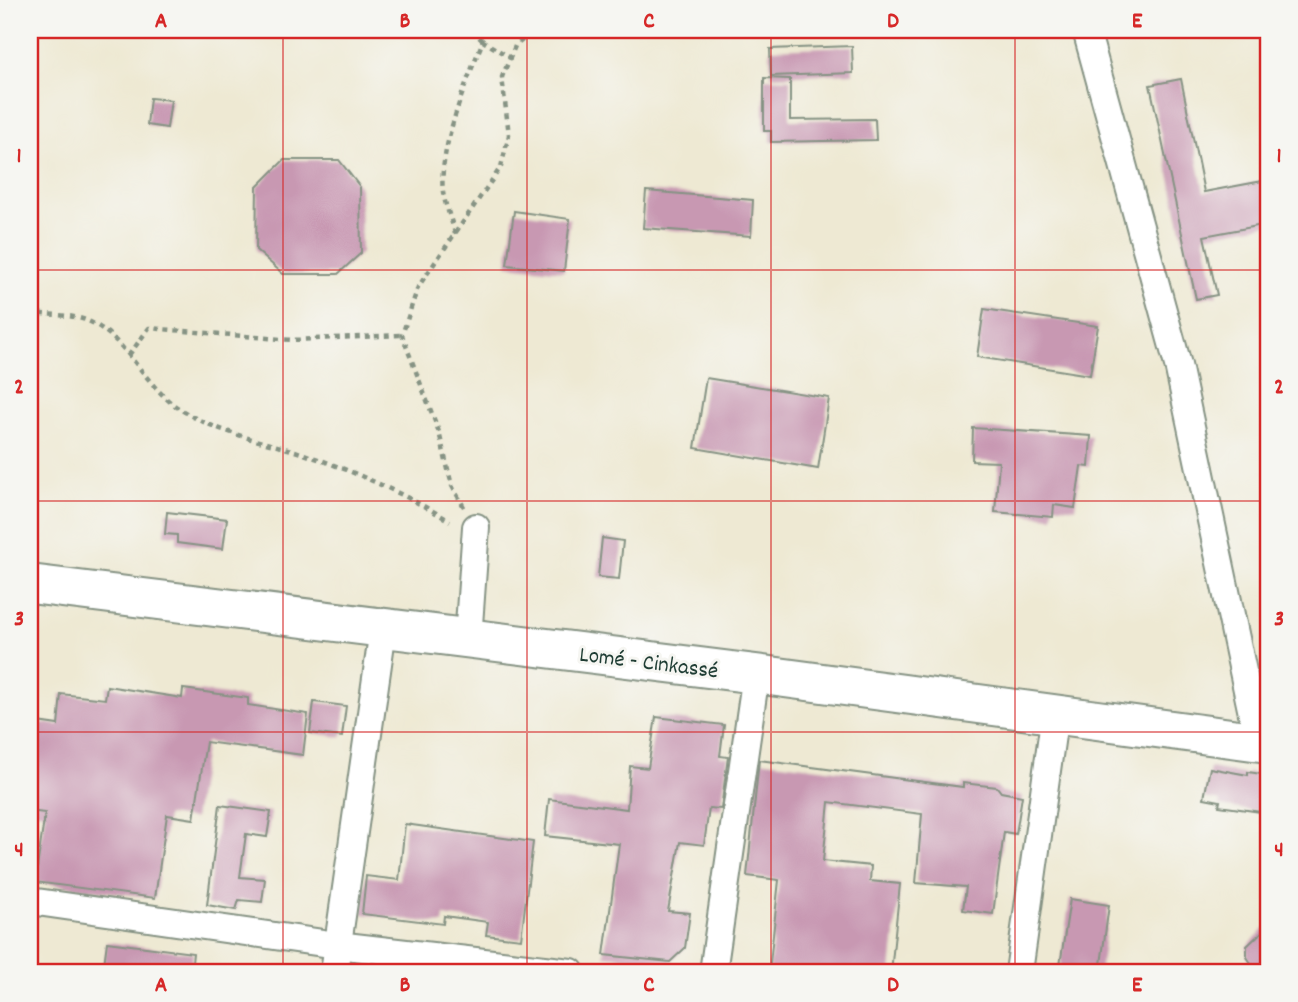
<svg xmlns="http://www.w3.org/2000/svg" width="1298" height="1002" font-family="Dekko,sans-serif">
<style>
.building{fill:#c898b2}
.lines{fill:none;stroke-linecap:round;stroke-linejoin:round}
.street-casing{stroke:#869384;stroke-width:30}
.highway-casing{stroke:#869384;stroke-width:42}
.path{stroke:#869384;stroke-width:4.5;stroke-dasharray:5 5;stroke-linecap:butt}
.street{stroke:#fff;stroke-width:26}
.highway{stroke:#fff;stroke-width:38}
.grid{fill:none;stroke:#d62828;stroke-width:2;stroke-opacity:0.55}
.labels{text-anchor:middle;stroke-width:6;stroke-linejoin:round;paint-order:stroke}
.street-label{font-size:23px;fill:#1f3d34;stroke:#f6f6f2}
.neatline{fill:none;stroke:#d62828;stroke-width:2.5}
.grid-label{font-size:23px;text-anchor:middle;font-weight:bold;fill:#d62828}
</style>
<rect width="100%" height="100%" fill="#f6f6f2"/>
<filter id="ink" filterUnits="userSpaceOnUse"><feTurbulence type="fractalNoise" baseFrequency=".0143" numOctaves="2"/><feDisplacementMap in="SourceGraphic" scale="14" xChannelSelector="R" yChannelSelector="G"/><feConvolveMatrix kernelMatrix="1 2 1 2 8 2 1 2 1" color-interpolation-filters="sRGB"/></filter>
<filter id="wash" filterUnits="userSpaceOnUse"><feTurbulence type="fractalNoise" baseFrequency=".00686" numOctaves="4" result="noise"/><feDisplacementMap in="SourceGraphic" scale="28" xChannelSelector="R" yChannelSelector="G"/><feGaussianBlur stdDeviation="1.57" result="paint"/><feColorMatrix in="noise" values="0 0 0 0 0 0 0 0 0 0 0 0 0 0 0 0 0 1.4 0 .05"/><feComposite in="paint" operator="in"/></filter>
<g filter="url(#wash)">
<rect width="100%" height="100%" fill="#eee9d3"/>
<g id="blocks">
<g class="building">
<polygon points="852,46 853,73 771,76 770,49"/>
<polygon points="764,78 790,79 790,120 875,119 876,140 771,142 771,131 764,131"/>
<polygon points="1181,79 1204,192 1268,180 1268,224 1204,236 1217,295 1196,299 1150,85"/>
<polygon points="150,98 171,100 167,128 147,125"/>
<polygon points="284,160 339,160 360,187 361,253 338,274 283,274 256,250 257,187"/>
<polygon points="646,191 753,200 751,236 643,228"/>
<polygon points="514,211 570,219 564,271 507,265"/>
<polygon points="984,309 1098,326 1090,375 977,357"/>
<polygon points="706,378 829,398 818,469 695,448"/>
<polygon points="973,428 1091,436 1089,467 1081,466 1075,508 1054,505 1053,517 995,512 999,462 972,461"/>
<polygon points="167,512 227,519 223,549 177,543 177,535 165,534"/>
<polygon points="602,538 623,541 619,579 598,577"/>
<polygon points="107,686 182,698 183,689 248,698 248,705 308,714 303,755 206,742 194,819 167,815 155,898 35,882 45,813 30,811 30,721 58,725 61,694 105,699"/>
<polygon points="314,702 346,706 342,737 310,733"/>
<polygon points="656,717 724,725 720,756 728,757 721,809 709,808 704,845 680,842 668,911 690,913 685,948 670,962 604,955 619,844 545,836 549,799 627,809 630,766 648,768"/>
<polygon points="759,760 963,787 963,783 997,787 1001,792 1022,796 1016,834 1004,832 993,914 963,910 966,887 916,883 922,814 829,802 823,861 871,866 870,881 900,884 891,972 769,972 779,880 747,876"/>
<polygon points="1210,768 1248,775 1248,772 1268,775 1268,813 1219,806 1220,801 1204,798"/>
<polygon points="220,805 271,812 267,837 246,834 240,877 265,879 262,902 239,900 236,910 207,905"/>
<polygon points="405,824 533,842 521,939 486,935 488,922 444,916 443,924 362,914 366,876 399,880"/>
<polygon points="1070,899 1109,905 1100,972 1059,972"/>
<polygon points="1268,926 1268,972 1257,972 1247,957 1247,946"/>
<polygon points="107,942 193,953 191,972 103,972"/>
</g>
</g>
</g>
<g filter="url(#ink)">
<use href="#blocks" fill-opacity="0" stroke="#869384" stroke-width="2"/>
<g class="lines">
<defs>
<g id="street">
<polyline points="1086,30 1178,365 1258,742"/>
<polyline points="468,639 476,527"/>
<polyline points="30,901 337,945 571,972"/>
<polyline points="334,972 383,629"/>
<polyline points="713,972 756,674"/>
<polyline points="1019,972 1055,713"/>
</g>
<polyline id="highway" points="30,584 756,674 1268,743"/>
</defs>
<use href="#street" class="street-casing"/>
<use href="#highway" class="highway-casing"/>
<g class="path">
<polyline points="472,30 483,41"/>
<path d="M455,234c-3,-14 -10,-28 -12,-42 -5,-41 24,-113 40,-151l28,17"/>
<path d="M30,313c17,2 42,1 58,8 37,15 58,67 92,88 33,22 77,31 115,42 54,18 106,41 155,70"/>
<polyline points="129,355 149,328 292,340 402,335"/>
<polyline points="464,507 452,486 439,432 402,335 418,287 501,167 509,135 502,77 515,46 535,30"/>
</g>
<use href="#street" class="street"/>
<use href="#highway" class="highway"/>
</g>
</g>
<path class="grid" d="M283,30v942M527,30v942M771,30v942M1015,30v942M30,270h1238M30,501h1238M30,732h1238"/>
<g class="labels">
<g class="street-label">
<text transform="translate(649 661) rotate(7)" y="8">Lomé - Cinkassé</text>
</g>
</g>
<rect width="1298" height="1002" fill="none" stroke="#f6f6f2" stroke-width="77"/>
<rect x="38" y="38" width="1222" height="926" class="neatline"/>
<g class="grid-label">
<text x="161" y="27">A</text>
<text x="405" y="27">B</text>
<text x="649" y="27">C</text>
<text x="893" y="27">D</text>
<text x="1137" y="27">E</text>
<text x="19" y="162">1</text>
<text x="1279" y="162">1</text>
<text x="19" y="393">2</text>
<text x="1279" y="393">2</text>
<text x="19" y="625">3</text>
<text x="1279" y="625">3</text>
<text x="19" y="856">4</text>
<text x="1279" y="856">4</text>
<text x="161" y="991">A</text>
<text x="405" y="991">B</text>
<text x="649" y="991">C</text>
<text x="893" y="991">D</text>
<text x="1137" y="991">E</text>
</g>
</svg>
